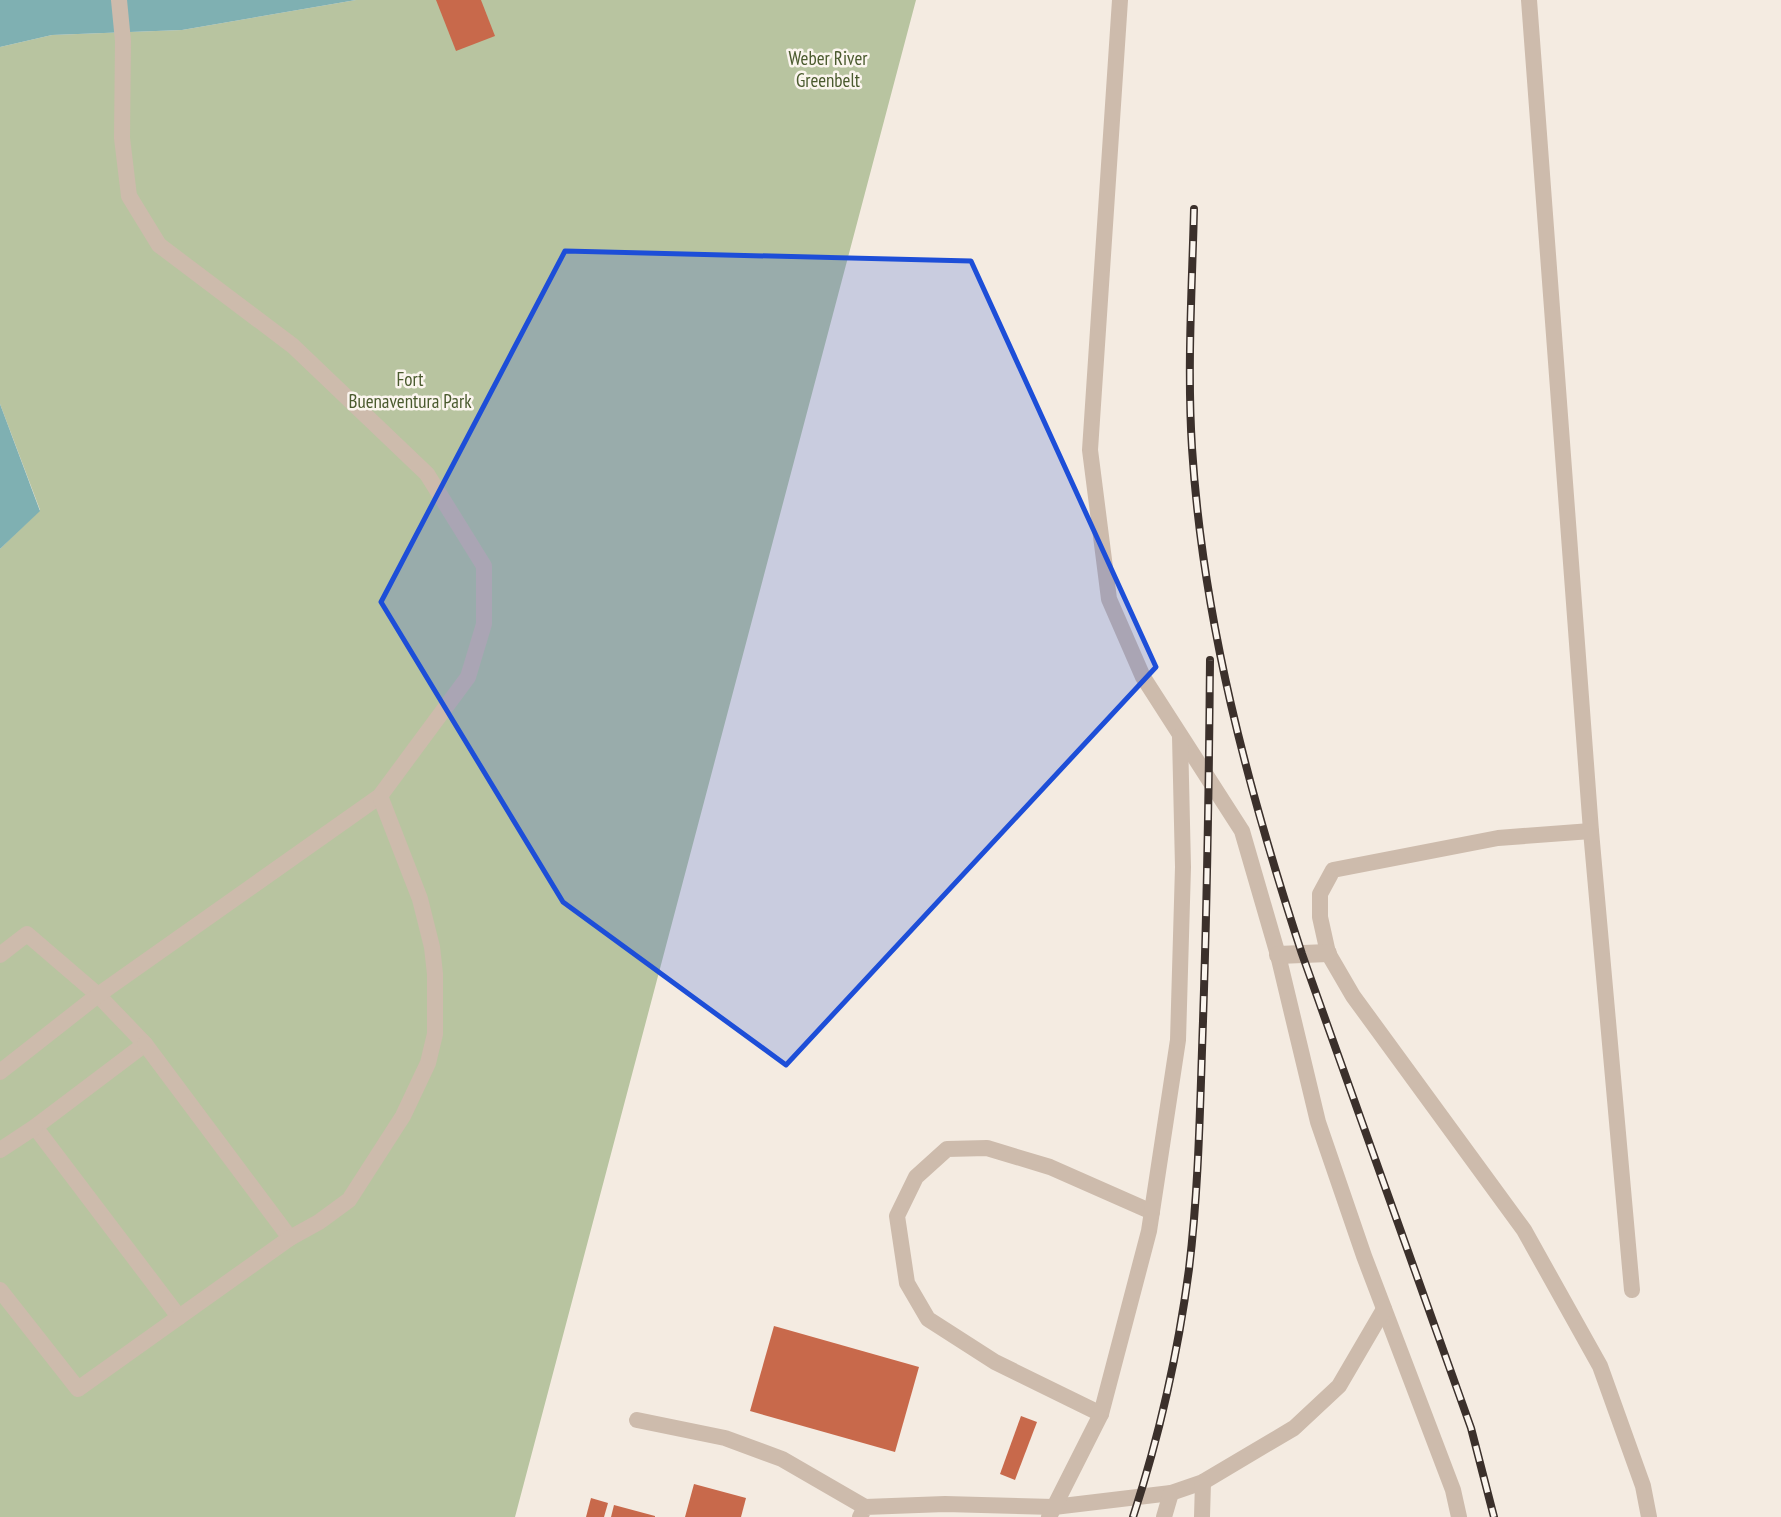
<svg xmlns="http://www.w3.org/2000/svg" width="1781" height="1517" font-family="'PT Sans Narrow',sans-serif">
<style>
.green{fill:#b8c4a0}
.water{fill:#7fb0b2}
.building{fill:#c8694b}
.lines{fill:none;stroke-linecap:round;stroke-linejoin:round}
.service{stroke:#cdbbac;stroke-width:16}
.minor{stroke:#cdbbac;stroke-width:18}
.rail-casing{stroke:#3b302b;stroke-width:8}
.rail{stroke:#fbf5ee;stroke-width:5;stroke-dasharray:16;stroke-linecap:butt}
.marked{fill:#1d4ed8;fill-opacity:0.2;stroke:#1d4ed8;stroke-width:5;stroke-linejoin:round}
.labels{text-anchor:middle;stroke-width:5;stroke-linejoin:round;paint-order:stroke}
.park-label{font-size:19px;fill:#4a5a2e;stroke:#fbf5ee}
</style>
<rect width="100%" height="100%" fill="#f4ebe1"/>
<polygon class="green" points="356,0 916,0 515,1517 0,1517 0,549 40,510 0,404 0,47 52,35 182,30"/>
<g class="water">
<polygon points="0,0 356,0 182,30 52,35 0,47"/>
<polygon points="0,404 40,511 0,549"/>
</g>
<g class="building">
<polygon points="436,0 481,0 495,36 456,51"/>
<polygon points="774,1326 919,1367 895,1452 750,1411"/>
<polygon points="1021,1416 1037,1422 1015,1480 1000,1474"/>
<polygon points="694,1484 746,1498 741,1517 685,1517"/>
<polygon points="591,1498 608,1503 604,1517 586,1517"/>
<polygon points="614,1505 655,1516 655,1517 611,1517"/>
</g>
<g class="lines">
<g class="service">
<polyline points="1120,0 1090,450 1109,599 1143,677 1242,831 1278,955 1318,1122 1364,1256 1453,1490 1459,1517"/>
<polyline points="1529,0 1591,831 1632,1290"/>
<polyline points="1591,831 1498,838 1333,870 1320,894 1320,917 1328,953 1353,996 1524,1230 1600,1366 1643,1486 1649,1517"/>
<polyline points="0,955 27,934 98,995 145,1044 35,1127 179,1317"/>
<polyline points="145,1044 290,1238"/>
<polyline points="0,1072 98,995 380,796"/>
<polyline points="0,1150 35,1127"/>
<polyline points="0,1290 78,1389 290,1238 319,1222 349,1200 403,1116 428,1063 435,1034 435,974 432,947 420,899 380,796 468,677 484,624 484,566 427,474 293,346 159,245 129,196 122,138 123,41 119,0"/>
<polyline points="1101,1414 995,1362 928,1319 907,1283 897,1216 916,1177 947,1149 987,1148 1050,1167 1152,1212"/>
<polyline points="637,1420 725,1438 782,1459 865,1507"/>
<polyline points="860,1517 865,1507 945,1504 1054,1507 1171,1493 1203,1482 1294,1428 1339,1386 1384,1309"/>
<polyline points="1049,1517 1101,1414 1149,1231 1178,1040 1183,867 1180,736"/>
<polyline points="1164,1517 1171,1493"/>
<polyline points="1202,1517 1203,1482"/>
</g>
<polyline class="minor" points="1278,955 1328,953"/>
<defs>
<g id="rail">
<path d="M1194,209c-2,80 -7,159 -2,239 11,173 56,341 110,506l169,474 23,89"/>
<path d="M1133,1517c26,-80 45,-164 56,-248 10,-82 11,-166 14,-248 4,-120 6,-240 7,-361"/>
</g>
</defs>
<use href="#rail" class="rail-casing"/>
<use href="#rail" class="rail"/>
</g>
<path class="marked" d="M565,251l406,10 185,406 -370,398 -223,-163 -182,-300z"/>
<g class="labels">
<g class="park-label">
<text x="828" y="65">Weber River<tspan x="828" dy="22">Greenbelt</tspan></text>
<text x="410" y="386">Fort<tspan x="410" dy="22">Buenaventura Park</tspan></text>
</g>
</g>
</svg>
